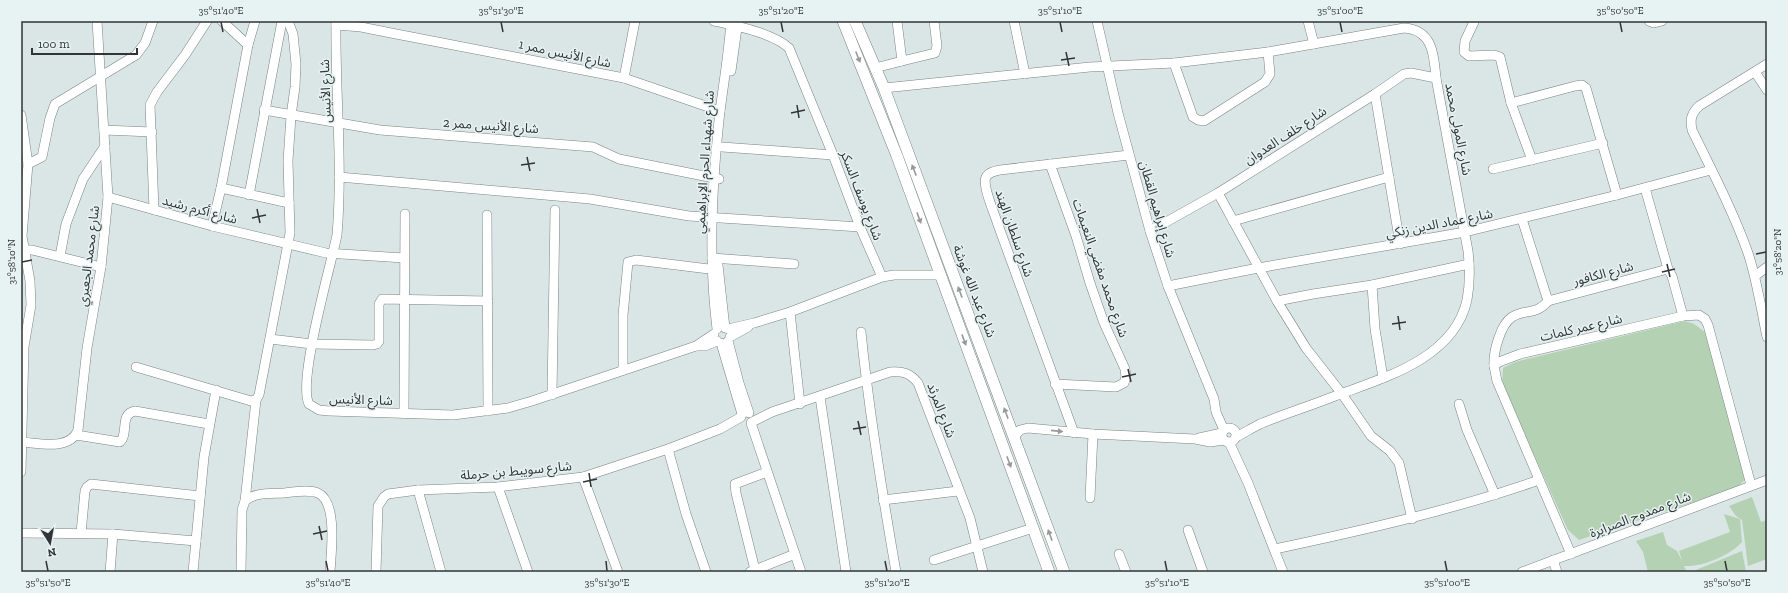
<svg xmlns="http://www.w3.org/2000/svg" width="1788" height="593" font-family="'Zilla Slab','Noto Sans Arabic',serif">
<style>
.grass{fill:#b4d2b3}
.lines{fill:none;stroke-linecap:round;stroke-linejoin:round}
.minor-casing{stroke:#7a8484;stroke-width:10}
.major-casing{stroke:#7a8484;stroke-width:12}
.minor{stroke:#fff;stroke-width:9}
.major{stroke:#fff;stroke-width:11}
.oneway{fill:#989a9a}
.ticks{fill:none;stroke:#313535;stroke-width:1.5}
.labels{text-anchor:middle;stroke-width:3;stroke-linejoin:round;paint-order:stroke}
.street-label{font-size:13px;fill:#313535;stroke:#e7f2f2}
.neatline{fill:none;stroke:#313535;stroke-width:1.5}
.ticks-label{font-size:10px;text-anchor:middle;fill:#313535}
</style>
<rect width="100%" height="100%" fill="#dae5e5"/>
<g class="grass">
<polygon points="1685,321 1694,324 1705,332 1746,479 1736,488 1579,540 1568,530 1502,384 1503,368 1515,362"/>
<polygon points="1752,497 1761,522 1767,520 1767,559 1748,566 1742,520 1736,516 1729,506"/>
<path d="M1724,514l16,5 2,23c-13,14 -39,25 -58,24l3,6h-39l-5,-20 -7,-11 27,-9 4,13 10,6 5,10 -3,-10 51,-19z"/>
<polygon points="1742,551 1746,572 1691,572"/>
</g>
<g class="lines">
<defs>
<g id="minor">
<path d="M336,21c-1,71 7,143 1,214 -6,30 -40,147 -28,169l10,6 10,1 124,4 55,-7 24,-7 164,-55h9l12,-5"/>
<path d="M714,21c22,5 59,12 75,27l44,107 27,72 22,50"/>
<polyline points="897,21 902,61 935,53 937,46 934,21"/>
<polyline points="1014,21 1025,74"/>
<polyline points="1097,21 1118,113 1150,231 1168,286 1214,399 1216,412 1224,430"/>
<polyline points="1308,21 1314,44"/>
<polyline points="1649,21 1654,23 1662,21"/>
<polyline points="1474,22 1465,41 1464,52 1469,56 1494,55 1500,57 1511,103 1532,160"/>
<polyline points="336,25 361,27 391,33 624,78 720,111"/>
<polyline points="248,45 255,21"/>
<polyline points="1174,63 1193,117 1198,120 1204,121 1265,82 1270,74 1268,52"/>
<path d="M1767,64l-68,42c-8,8 -9,13 -7,24 20,41 41,81 56,123 9,27 13,56 19,84"/>
<polyline points="875,68 902,61"/>
<polyline points="731,71 738,21"/>
<polyline points="1755,72 1767,90"/>
<polyline points="624,78 635,21"/>
<path d="M884,88l206,-21 84,-4 94,-11 136,-24c29,2 30,27 32,50l32,173c2,17 2,33 -1,49 -13,59 -84,78 -132,96 -25,10 -51,18 -75,28 -8,4 -16,9 -24,13"/>
<polyline points="1375,94 1400,244"/>
<polyline points="1511,103 1575,86 1582,85 1586,88 1617,195"/>
<polyline points="264,110 380,130 593,147 619,159 719,179"/>
<polyline points="21,115 28,164 22,236 30,281 31,305 24,347 21,472"/>
<polyline points="104,130 152,132"/>
<polyline points="722,147 833,155"/>
<polyline points="28,164 42,157 50,118 55,104 136,55 145,43 153,21"/>
<polyline points="1050,164 1076,236 1090,283 1104,323 1125,369 1126,377 1124,383 1116,387 1055,384"/>
<polyline points="1493,169 1603,143"/>
<polyline points="339,177 590,199 689,216 860,227"/>
<polyline points="221,188 289,203"/>
<polyline points="1218,193 1277,301 1306,348 1342,394 1371,436 1390,451 1399,463 1412,519"/>
<polyline points="249,195 282,21"/>
<polyline points="108,197 212,226 326,253 404,258"/>
<polyline points="154,210 150,105 157,92 185,55 207,21"/>
<polyline points="487,215 488,411"/>
<polyline points="1522,219 1548,301 1668,269 1645,188"/>
<polyline points="1233,221 1389,177"/>
<polyline points="212,226 221,188 248,45 222,21"/>
<polyline points="1150,231 1218,193 1375,94 1404,74 1411,73 1436,78"/>
<polyline points="21,250 32,250 101,267"/>
<polyline points="60,256 66,224 83,179 105,146"/>
<polyline points="712,258 794,264"/>
<polyline points="718,265 725,328"/>
<polyline points="1668,269 1672,276 1683,316"/>
<polyline points="1755,276 1767,267"/>
<polyline points="1372,285 1375,329 1383,378"/>
<polyline points="1168,286 1258,268 1465,232 1617,195 1711,170"/>
<polyline points="1277,301 1313,294 1372,285 1469,264"/>
<polyline points="790,312 800,404"/>
<path d="M717,329c-9,-73 -5,-145 3,-218 4,-30 9,-60 11,-90"/>
<polyline points="728,329 754,323 790,312 882,277 894,275 941,275"/>
<path d="M861,332c8,80 21,160 35,240"/>
<polyline points="730,337 748,327"/>
<polyline points="270,339 312,344 373,345 377,344 379,341 379,304 382,299 488,301"/>
<polyline points="728,341 739,383 749,413"/>
<polyline points="721,343 742,414"/>
<polyline points="696,346 714,334"/>
<path d="M1494,366c-1,-13 6,-41 18,-49 13,-8 25,-2 36,-16"/>
<polyline points="136,367 251,401 256,400"/>
<polyline points="623,370 623,315 628,262 636,260 717,270"/>
<polyline points="552,395 555,210"/>
<polyline points="820,397 846,572"/>
<polyline points="1459,404 1467,430 1495,495"/>
<polyline points="404,414 405,214"/>
<path d="M752,422l20,-10 118,-40c13,-1 20,1 28,11l52,135 13,54"/>
<polyline points="751,423 801,572"/>
<circle cx="1229" cy="435" r="7"/>
<path d="M1074,433l-77,-211c-3,-10 -15,-36 -11,-45 3,-5 9,-6 14,-7l129,-15"/>
<path d="M76,435l44,7c9,-8 -1,-28 15,-31l74,13"/>
<polyline points="1014,437 1020,430 1028,428 1093,434 1195,439 1210,442 1224,440"/>
<polyline points="1199,438 1222,433"/>
<path d="M21,442c18,1 49,9 57,-12l9,-82 14,-81 7,-70 -11,-176"/>
<polyline points="1229,442 1248,483 1283,572"/>
<polyline points="668,449 686,514 706,572"/>
<polyline points="583,477 618,572"/>
<polyline points="498,487 528,572"/>
<polyline points="418,490 441,572"/>
<polyline points="1090,498 1093,434"/>
<polyline points="883,500 958,491"/>
<path d="M245,501c9,-9 27,-7 39,-8 10,-1 24,-4 34,0 20,9 13,61 12,79"/>
<polyline points="1188,530 1203,572"/>
<polyline points="21,533 113,534 196,541"/>
<polyline points="81,533 85,491 87,487 91,484 200,496"/>
<path d="M1275,549c89,-19 178,-39 264,-69"/>
<polyline points="1119,554 1126,572"/>
<polyline points="1571,554 1497,381 1494,366 1499,362 1520,354 1683,316 1699,315 1705,319 1708,325 1751,485"/>
<polyline points="934,560 1033,528"/>
<polyline points="1553,560 1557,572"/>
<polyline points="755,570 736,493 735,484 767,472"/>
<polyline points="110,572 113,534"/>
<polyline points="193,572 204,457 216,390"/>
<polyline points="241,572 242,510 245,501 256,400 259,395 290,233 288,161 291,116 295,87 296,64 293,34 288,21"/>
<polyline points="376,572 378,506 384,497 388,494 418,490 498,487 583,477 668,449 720,429 741,417"/>
<polyline points="750,572 795,554"/>
<polyline points="1522,572 1767,480"/>
</g>
<g id="major">
<polyline points="843,21 897,156 1049,572"/>
<polyline points="855,21 884,88 1064,572"/>
</g>
</defs>
<use href="#minor" class="minor-casing"/>
<use href="#major" class="major-casing"/>
<use href="#minor" class="minor"/>
<use href="#major" class="major"/>
</g>
<defs><path id="oneway-solid" d="M-6-.8H1V-3.2L6.5 0L1 3.2V.8H-6Z"/></defs>
<g class="oneway">
<use href="#oneway-solid" transform="translate(858 57) rotate(68)"/>
<use href="#oneway-solid" transform="translate(914 170) rotate(-111)"/>
<use href="#oneway-solid" transform="translate(919 218) rotate(70)"/>
<use href="#oneway-solid" transform="translate(960 292) rotate(-110)"/>
<use href="#oneway-solid" transform="translate(964 340) rotate(70)"/>
<use href="#oneway-solid" transform="translate(1006 413) rotate(-110)"/>
<use href="#oneway-solid" transform="translate(1057 431) rotate(6)"/>
<use href="#oneway-solid" transform="translate(1009 462) rotate(70)"/>
<use href="#oneway-solid" transform="translate(1050 535) rotate(-110)"/>
</g>
<path class="ticks" d="M221,22l2,10M501,22l2,10M781,22l2,10M1060,22l2,10M1340,22l2,10M1620,22l2,10M1066,52l3,14M1061,60l14,-2M797,105l2,13M791,113l14,-3M527,157l3,14M521,165l14,-2M257,209l3,14M252,218l14,-3M1756,254l10,-2M22,262l10,-2M1667,264l3,13M1662,272l13,-3M1398,316l2,14M1392,324l14,-2M1128,369l3,13M1122,377l14,-3M858,421l3,14M853,429l13,-2M589,473l2,14M583,482l14,-3M319,526l3,14M313,534l14,-3M46,561l2,10M326,561l2,10M606,561l1,10M885,561l2,10M1165,561l2,10M1445,561l2,10M1725,561l2,10"/>
<g class="labels">
<g class="street-label">
<text transform="translate(565 53) rotate(12)" y="5">شارع الأنيس ممر 1</text>
<text transform="translate(325 91) rotate(-92)" y="5">شارع الأنيس</text>
<text transform="translate(491 125) rotate(4)" y="5">شارع الأنيس ممر 2</text>
<text transform="translate(1459 129) rotate(79)" y="5">شارع المولى محمد</text>
<text transform="translate(1285 135) rotate(-33)" y="5">شارع خلف العدوان</text>
<text transform="translate(704 162) rotate(-86)" y="5">شارع شهداء الحرم الإبراهيمي</text>
<text transform="translate(862 195) rotate(69)" y="5">شارع يوسف السكر</text>
<text transform="translate(200 209) rotate(15)" y="5">شارع أكرم رشيد</text>
<text transform="translate(1158 209) rotate(74)" y="5">شارع إبراهيم القطان</text>
<text transform="translate(1439 223) rotate(-11)" y="5">شارع عماد الدين زنكي</text>
<text transform="translate(1015 233) rotate(71)" y="5">شارع سلطان الهند</text>
<text transform="translate(88 256) rotate(-83)" y="5">شارع محمد الجعبري</text>
<text transform="translate(1101 268) rotate(71)" y="5">شارع محمد مفضي النعيمات</text>
<text transform="translate(1603 273) rotate(-15)" y="5">شارع الكافور</text>
<text transform="translate(975 291) rotate(69)" y="5">شارع عبد الله غوشة</text>
<text transform="translate(1581 327) rotate(-13)" y="5">شارع عمر كلمات</text>
<text transform="translate(361 399) rotate(2)" y="5">شارع الأنيس</text>
<text transform="translate(942 410) rotate(69)" y="5">شارع المرثد</text>
<text transform="translate(516 470) rotate(-5)" y="5">شارع سويبط بن حرملة</text>
<text transform="translate(1640 514) rotate(-21)" y="5">شارع ممدوح الصرايرة</text>
</g>
</g>
<rect width="1788" height="593" fill="none" stroke="#e7f2f2" stroke-width="44"/>
<g transform="translate(50 543) rotate(169)" stroke="#e7f2f2" stroke-width="3" paint-order="stroke">
<path d="M0-3L7 15L0 10L-7 15Z" fill="#313535"/>
<text y="-6" font-size="11" font-weight="bold" text-anchor="middle" fill="#313535">N</text>
</g>
<path d="M32 48v6h105v-6" fill="none" stroke="#313535" stroke-width="2"/>
<text x="38" y="48" font-size="12" fill="#313535" stroke="#e7f2f2" stroke-width="3" paint-order="stroke">100 m</text>
<rect x="22" y="22" width="1744" height="549" class="neatline"/>
<g class="ticks-label">
<text x="221" y="14">35°51'40"E</text>
<text x="501" y="14">35°51'30"E</text>
<text x="781" y="14">35°51'20"E</text>
<text x="1060" y="14">35°51'10"E</text>
<text x="1340" y="14">35°51'00"E</text>
<text x="1620" y="14">35°50'50"E</text>
<text transform="translate(1777 252) rotate(-90)" y="4">31°58'20"N</text>
<text transform="translate(11 262) rotate(-90)" y="4">31°58'10"N</text>
<text x="48" y="586">35°51'50"E</text>
<text x="328" y="586">35°51'40"E</text>
<text x="607" y="586">35°51'30"E</text>
<text x="887" y="586">35°51'20"E</text>
<text x="1167" y="586">35°51'10"E</text>
<text x="1447" y="586">35°51'00"E</text>
<text x="1727" y="586">35°50'50"E</text>
</g>
</svg>
